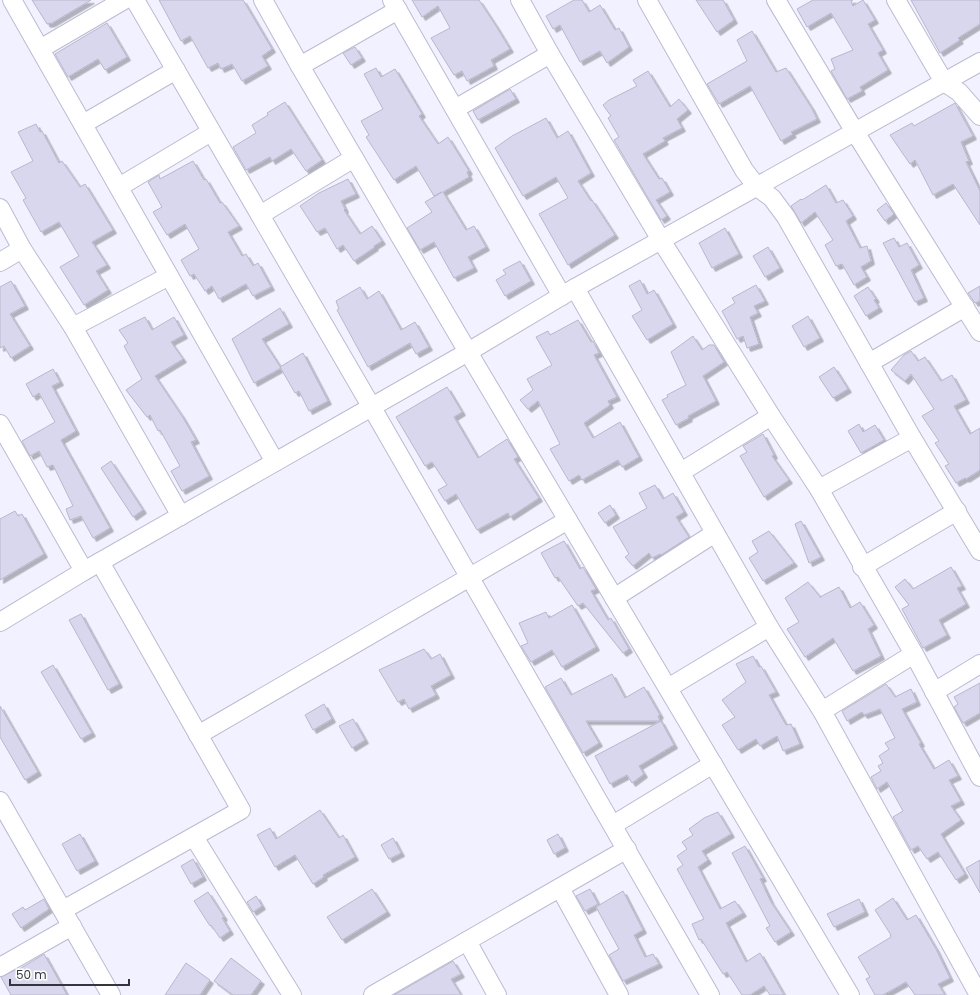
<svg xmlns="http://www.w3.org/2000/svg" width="980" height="995" font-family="Poppins,sans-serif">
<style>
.building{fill:#d8d7ee;stroke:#b8b7cd;filter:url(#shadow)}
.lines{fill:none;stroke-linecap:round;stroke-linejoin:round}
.minor-casing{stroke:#bcbbd1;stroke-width:20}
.minor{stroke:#fff;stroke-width:18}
</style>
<defs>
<filter id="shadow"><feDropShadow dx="3.5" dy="3.5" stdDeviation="0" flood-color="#0004"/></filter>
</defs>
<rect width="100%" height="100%" fill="#f1f1ff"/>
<g class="building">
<polygon points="32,0 91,0 52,23 47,24"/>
<polygon points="159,0 243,0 272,49 262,56 268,66 242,81 232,64 221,69 218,63 208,68 190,36 181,41"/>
<polygon points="412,0 479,0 496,26 510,49 491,60 494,66 467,81 462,71 454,75 431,38 450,28 438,6 422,17"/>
<polygon points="574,0 582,0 589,12 600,5 615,30 619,28 629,47 607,63 600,51 580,62 560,25 553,29 546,16"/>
<polygon points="696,0 723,0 734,20 717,32"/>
<polygon points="813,0 853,0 851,1 853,6 863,0 875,20 868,24 883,50 878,53 888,70 860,87 862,91 847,99 831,71 835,69 831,59 853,50 831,13 807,27 797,9"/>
<polygon points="911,0 980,0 980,24 958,38 960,40 940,53"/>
<polygon points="107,23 127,57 105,70 98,59 68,77 55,54"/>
<polygon points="752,31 776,72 786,68 811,107 817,119 791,132 793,134 781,141 750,86 719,104 707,84 747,61 737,40"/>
<polygon points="355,47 362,58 351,65 343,53"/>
<polygon points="376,68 381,77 395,69 422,114 419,116 438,144 448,137 469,171 467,172 469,177 443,192 466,230 474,226 486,247 468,257 474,268 454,278 434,242 420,250 407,228 432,212 425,202 442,192 434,196 416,166 394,180 366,137 369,135 361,121 383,109 364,74"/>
<polygon points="648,71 670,107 679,99 688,110 677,119 682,128 663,138 665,141 643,154 659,179 662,178 670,192 656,200 667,216 661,220 614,140 619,137 608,118 611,116 603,105 609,100 637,86 633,80"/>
<polygon points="510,89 516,99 478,120 473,111"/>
<polygon points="285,102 322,160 306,171 291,149 272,161 270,157 246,170 233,147 256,133 252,125 268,115 267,113"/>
<polygon points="955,103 973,136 961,142 969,161 966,162 980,191 980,225 953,184 933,195 915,160 910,164 890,135 912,123 914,126"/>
<polygon points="546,118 557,138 568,131 591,173 578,181 591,201 592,200 615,235 568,265 539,214 568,198 556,177 523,196 495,148 512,136"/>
<polygon points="36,124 40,132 42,131 59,163 62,161 80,187 85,184 113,230 92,242 107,265 96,271 108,290 84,305 60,267 79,256 59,222 41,232 23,200 26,198 11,172 33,161 18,132"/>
<polygon points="193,161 204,180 206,179 220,203 222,202 239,226 228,232 242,256 246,254 253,266 258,263 271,287 253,296 246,284 219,299 212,286 205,291 194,274 190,276 181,260 199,249 185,224 167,235 153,212 162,207 148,182 159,175 160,179"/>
<polygon points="348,179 356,194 341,201 345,209 344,210 360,234 372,226 382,241 374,246 375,247 354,261 343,245 337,249 325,228 317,232 300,206 319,193"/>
<polygon points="826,185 836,203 843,200 853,216 846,221 860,248 867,246 871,261 861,267 867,277 854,285 842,264 836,266 825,245 833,240 815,212 801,223 791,206 801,199 802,200"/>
<polygon points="886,203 894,214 885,221 877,210"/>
<polygon points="725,228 739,254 712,268 699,243"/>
<polygon points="894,238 899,247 907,243 919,265 911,270 924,298 915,302 883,243"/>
<polygon points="768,247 780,268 765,277 753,256"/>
<polygon points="520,261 531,281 505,296 496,280 506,274 503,270"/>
<polygon points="640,280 647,294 654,290 673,324 647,340 632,316 642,310 629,286"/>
<polygon points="11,281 25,306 10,314 30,346 11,358 4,346 0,348 0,287"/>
<polygon points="756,285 765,301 754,306 758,313 750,317 759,344 747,348 743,336 737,339 722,311 735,303 732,298"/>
<polygon points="980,286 980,301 975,303 968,293"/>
<polygon points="360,287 367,299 379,291 401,330 415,322 429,347 416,354 410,343 368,367 337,310 339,309 336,301"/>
<polygon points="868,287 876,299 874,300 879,308 866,316 854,296"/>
<polygon points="280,308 289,324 262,339 281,368 254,383 232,339"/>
<polygon points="808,316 820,338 804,347 792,326"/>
<polygon points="145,317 152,330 174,317 184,335 171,342 183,359 155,376 182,416 196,440 191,442 209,476 182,491 171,471 180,466 160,430 158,431 150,415 147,417 126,390 142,379 124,346 128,343 119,330"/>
<polygon points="578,320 591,342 593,341 599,353 594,355 617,397 608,401 610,405 584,423 593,438 620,422 639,457 622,467 618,460 582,480 579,475 569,481 550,449 560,444 538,401 528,409 520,400 533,390 527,379 552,365 536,337 548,331 550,335"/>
<polygon points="693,336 702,350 709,345 714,345 724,362 703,376 716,401 688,416 689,418 676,425 662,400 668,397 667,395 686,385 671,352"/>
<polygon points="911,351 918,361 925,357 941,381 952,375 966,400 954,406 970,434 980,428 980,470 966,479 965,478 956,483 945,466 949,464 935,443 939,441 922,416 934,409 911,374 905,381 891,370 904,355"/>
<polygon points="303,353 328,401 309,411 299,391 295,393 280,367"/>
<polygon points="834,367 848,389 833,398 819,377"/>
<polygon points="53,369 60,382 52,386 76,431 61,440 110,528 93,538 81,516 70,520 66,509 73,506 53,465 47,467 39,451 30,456 22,441 55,422 39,393 33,397 26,384"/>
<polygon points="447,387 462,412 454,417 478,458 507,439 518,457 514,459 539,498 510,517 508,513 477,530 456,494 445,501 438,490 447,485 432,462 425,466 396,417"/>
<polygon points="859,424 863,432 875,425 884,440 861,453 848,431"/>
<polygon points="763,434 774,455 772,456 789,480 764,497 740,456 747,452 743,446"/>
<polygon points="111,461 143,510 133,517 101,468"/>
<polygon points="655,485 663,499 673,493 684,512 676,517 689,537 661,555 660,554 652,558 649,553 633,566 625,557 629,554 613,527 647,508 639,493"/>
<polygon points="610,505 616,515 605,523 598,513"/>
<polygon points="15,511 18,516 22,514 44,554 0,580 0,519"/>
<polygon points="801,521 821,557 809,563 795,524"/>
<polygon points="769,531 794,563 763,581 749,558 758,552 752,541"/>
<polygon points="564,541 580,569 583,567 596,589 591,591 608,620 611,618 629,649 623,653 583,603 578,606 558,577 555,578 541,553"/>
<polygon points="951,567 962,586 957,588 966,604 939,620 947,635 923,648 902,609 909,605 895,587 905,579 913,589"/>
<polygon points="808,582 821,598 820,597 839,587 850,608 860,602 874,625 868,629 881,656 853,671 833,638 805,657 787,629 799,622 785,598"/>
<polygon points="572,605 596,647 562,667 552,650 531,662 521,646 528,643 519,623 546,612 549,618"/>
<polygon points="81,614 119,684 108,690 69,620"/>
<polygon points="424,649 431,659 440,654 451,675 431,686 436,695 409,709 404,699 398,702 379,670"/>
<polygon points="753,656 759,667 761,666 776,692 769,695 786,725 791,724 800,744 783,751 777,736 760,746 756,739 738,750 722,725 735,717 722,700 746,682 736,664"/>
<polygon points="53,665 92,733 81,739 41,672"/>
<polygon points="612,674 625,698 644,687 660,715 658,716 660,721 586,721 599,743 583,753 545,687 561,678 571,695"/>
<polygon points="980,683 980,713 963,723 954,707 958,704 954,697"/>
<polygon points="886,684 895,697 911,689 917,702 902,709 921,743 919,744 934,769 949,760 958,776 949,780 961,801 951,806 961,820 941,834 965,874 956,880 938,852 927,859 918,846 911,850 893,817 903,811 887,782 877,789 871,777 881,771 878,766 883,763 879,756 889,749 885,743 895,738 880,709 864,715 862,712 847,721 842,711"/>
<polygon points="324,704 332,719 313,730 305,715"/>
<polygon points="0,706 38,772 25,780 0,737"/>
<polygon points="353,719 365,740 352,748 339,726"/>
<polygon points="661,721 674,745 639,766 644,774 632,783 627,775 610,784 595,756"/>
<polygon points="320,810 339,838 343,835 355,857 323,875 324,877 313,884 295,855 275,867 257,835 270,828 276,839"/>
<polygon points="718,812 731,834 702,851 708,860 698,867 720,909 735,901 743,913 726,923 746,962 760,953 784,995 770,995 764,986 750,995 742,995 727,972 723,974 701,939 699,940 692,924 704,919 677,869 683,865 677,856 687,849 682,842 693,835 689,829 704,818"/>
<polygon points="80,834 95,861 77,871 62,844"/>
<polygon points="558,834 565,848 554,854 547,840"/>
<polygon points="393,838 401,853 389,859 381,845"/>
<polygon points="745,846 763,878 760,879 771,902 791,932 775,942 766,928 770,926 732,853"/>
<polygon points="193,859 203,877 191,884 181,866"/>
<polygon points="980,860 980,893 966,868"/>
<polygon points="372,889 387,912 342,940 327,917"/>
<polygon points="590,889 598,904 585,911 576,896"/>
<polygon points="623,891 643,930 634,935 645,957 653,954 659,964 623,981 609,955 619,949 596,907"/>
<polygon points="208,892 224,917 222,918 230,931 220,938 211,925 210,926 194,901"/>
<polygon points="256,896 262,906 253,912 247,902"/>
<polygon points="893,898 907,920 916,915 936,949 950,978 938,984 945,995 915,995 906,982 883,995 875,995 866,979 870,977 858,957 891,937 890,935 891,935 875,910"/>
<polygon points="44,899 49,909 21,928 12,914 23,907 25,910"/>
<polygon points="859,899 865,912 834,927 827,914"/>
<polygon points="44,954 67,995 11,995 1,977 17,969 18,970"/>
<polygon points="231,958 261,981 251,995 233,995 214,981"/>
<polygon points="453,961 461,974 451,979 461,995 394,995"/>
<polygon points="186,963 210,980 200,995 165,995"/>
</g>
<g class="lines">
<defs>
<g id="minor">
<polyline points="12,0 275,462"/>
<polyline points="135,0 371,406 710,995"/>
<polyline points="263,0 300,66 468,352 850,995"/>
<polyline points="392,0 562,296"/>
<polyline points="520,0 550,54 661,240 771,416 819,489 914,654 980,777"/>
<polyline points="647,0 744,170 757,187 772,198 786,217 912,438 980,551"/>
<polyline points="776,0 855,132 980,332"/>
<polyline points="896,0 944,82 959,92 980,116"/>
<polyline points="40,49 124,0"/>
<polyline points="300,66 398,10"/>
<polyline points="455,109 550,54"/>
<polyline points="83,124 176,70"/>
<polyline points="119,187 211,132"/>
<polyline points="0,208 22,249 73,327 181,516"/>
<polyline points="260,215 354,158"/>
<polyline points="0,262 22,249"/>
<polyline points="575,288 769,627 822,711 979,995"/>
<polyline points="73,327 169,276"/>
<polyline points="869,363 965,307"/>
<polyline points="0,424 84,571"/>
<polyline points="681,472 771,416"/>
<polyline points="819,489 912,438"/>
<polyline points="862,567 957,511"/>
<polyline points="614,598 715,533"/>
<polyline points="0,622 84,571 468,352 575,288 980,62"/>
<polyline points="668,688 769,627"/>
<polyline points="934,692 980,664"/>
<polyline points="822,711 914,654"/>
<polyline points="198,735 568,520"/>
<polyline points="0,801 111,995"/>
<polyline points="613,825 713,764"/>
<polyline points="194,837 292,995"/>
<polyline points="560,888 619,995"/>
<polyline points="63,910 241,810 100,562"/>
<polyline points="467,941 497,995"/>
<polyline points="0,967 72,926"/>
<polyline points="373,995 627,849"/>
</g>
</defs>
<use href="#minor" class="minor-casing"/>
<use href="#minor" class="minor"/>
</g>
<path d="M10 979v6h119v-6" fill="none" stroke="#35353e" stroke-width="2"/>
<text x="16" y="979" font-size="12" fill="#35353e" stroke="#ffffff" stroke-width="3" paint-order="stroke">50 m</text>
</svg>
